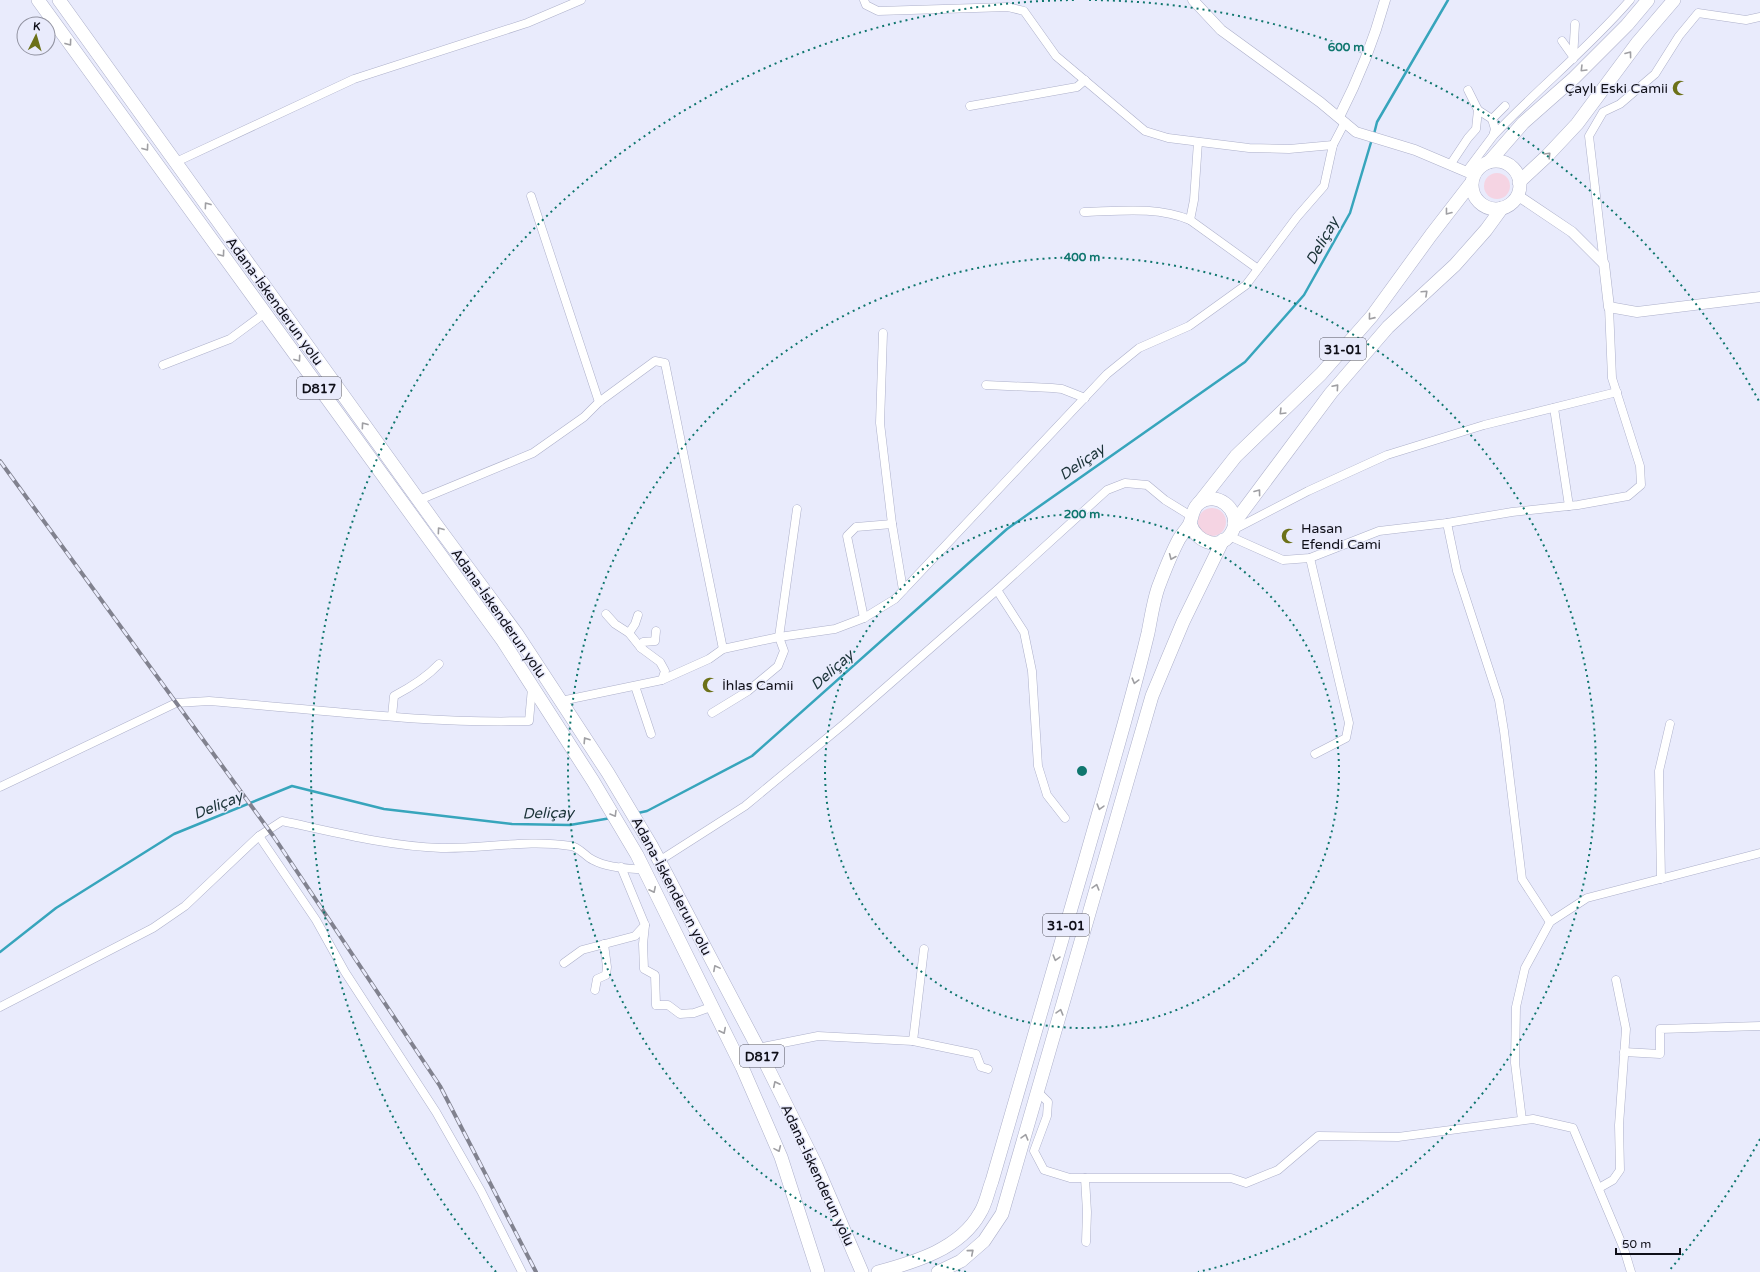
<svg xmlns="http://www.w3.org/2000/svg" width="1760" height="1272" font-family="'Varela Round',sans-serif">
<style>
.green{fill:#f5d4e3}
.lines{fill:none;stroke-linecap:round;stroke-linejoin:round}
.stream{stroke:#37a5bc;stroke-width:2.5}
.minor-casing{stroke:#adb0ca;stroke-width:9}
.tertiary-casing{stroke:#adb0ca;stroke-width:11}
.trunk-casing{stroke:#adb0ca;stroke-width:14}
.minor{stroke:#fff;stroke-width:8}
.tertiary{stroke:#fff;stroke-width:10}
.trunk{stroke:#fff;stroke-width:13}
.rail-casing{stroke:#81828f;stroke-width:4}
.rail{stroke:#e9ebfc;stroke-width:2.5;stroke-dasharray:8;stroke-linecap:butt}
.oneway{stroke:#9f9fa3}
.ring{fill:none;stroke:#0f766e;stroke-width:2;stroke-dasharray:2 4}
.labels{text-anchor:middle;stroke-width:3;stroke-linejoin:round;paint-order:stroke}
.shield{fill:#e9ebfc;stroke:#50515c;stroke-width:1}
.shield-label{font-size:13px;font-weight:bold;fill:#0f0f18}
.poi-label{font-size:14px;fill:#0f0f18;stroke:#e9ebfc;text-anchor:start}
.street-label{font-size:14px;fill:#0f0f18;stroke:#e9ebfc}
.water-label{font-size:15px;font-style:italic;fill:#1b3338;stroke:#e9ebfc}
.centre{fill:#0f766e;stroke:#e9ebfc;stroke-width:2}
.ring-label{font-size:12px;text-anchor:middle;font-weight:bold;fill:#0f766e;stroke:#e9ebfc;stroke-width:3;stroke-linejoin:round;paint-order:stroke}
</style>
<rect width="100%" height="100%" fill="#e9ebfc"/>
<g class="green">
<circle cx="1497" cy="186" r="13"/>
<circle cx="1212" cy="522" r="14"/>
</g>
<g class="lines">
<g class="stream">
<polyline points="1374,134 1377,122 1448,0"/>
<polyline points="638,813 647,811 752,756 1007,529 1245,362 1304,295 1350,213 1372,139"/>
<polyline points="0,952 56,908 174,834 292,786 384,809 512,824 570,825 611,818"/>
</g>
<defs>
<g id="minor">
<polyline points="864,0 866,5 878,11 1008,7 1024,11 1056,56 1145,131 1168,138 1249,148 1289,149 1333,145"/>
<polyline points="1562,41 1572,55"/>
<polyline points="1573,59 1575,24"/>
<polyline points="970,106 1077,87 1085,80"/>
<polyline points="1478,110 1492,119 1505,106"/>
<path d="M1493,136c44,-47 95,-87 137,-136"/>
<polyline points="176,162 354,79 527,23 581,0"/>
<polyline points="1450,165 1468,138 1476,129 1478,110 1468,90"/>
<polyline points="1466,172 1493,136 1495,129 1492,119"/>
<polyline points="531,196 599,402"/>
<path d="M1084,212c35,-1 73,-6 106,8l4,-20 4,-58"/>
<polyline points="1190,220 1258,269"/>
<polyline points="1604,264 1589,136 1603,112 1620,104 1655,74 1679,36 1698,13 1746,20 1760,17"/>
<polyline points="883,333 880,423 892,524 903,590"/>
<polyline points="163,365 230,339 265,313"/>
<polyline points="986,385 1052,388 1062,389 1085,398"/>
<polyline points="1554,408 1569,506"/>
<polyline points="419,500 533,453 584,417 599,402 655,361 665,363 723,649"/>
<polyline points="1447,523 1457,571 1499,700 1504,731 1522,879 1550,922"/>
<polyline points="1233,530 1308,491 1387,455 1484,425 1617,392"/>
<polyline points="1229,536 1283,560 1310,558 1379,531 1447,523 1512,512 1578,505 1628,496 1641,485 1640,466 1612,378 1609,307"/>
<polyline points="1310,558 1349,723 1346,738 1315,754"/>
<polyline points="997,590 1024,632 1032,671 1038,766 1047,795 1065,818"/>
<polyline points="606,614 615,624 629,633 641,648 660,662 665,671 662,680"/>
<polyline points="864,618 847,536 856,527 892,524"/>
<polyline points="629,633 635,624 638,615"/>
<polyline points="641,648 643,642 655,641 656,631"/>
<polyline points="635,686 651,734"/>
<polyline points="561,701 662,680 709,659 723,649 779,637 835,629 864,618 895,599 1107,374 1139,348 1189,326 1246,285 1297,217 1324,186 1333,145 1345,122"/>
<polyline points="712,713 748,691 778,666 784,651 779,637 797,509"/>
<path d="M392,716l2,-20c17,-9 32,-18 45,-32"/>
<path d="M0,787l176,-84 33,-2c107,8 214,23 320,20l3,-33"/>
<polyline points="259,836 316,920 345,972 436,1112 481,1191 522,1272"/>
<polyline points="659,861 745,806 844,724 997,590 1107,490 1125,483 1147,485 1165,500 1191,516"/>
<polyline points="1661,879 1659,771 1670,724"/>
<polyline points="645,925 643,944 644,969 655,975 656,1005 668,1005 680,1014 694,1013 711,1007"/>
<polyline points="564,963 582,950 635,936 645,925 621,867"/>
<polyline points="595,990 597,979 606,975 607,967 604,944"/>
<path d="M0,1007l153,-79 32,-22 74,-70 23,-15c52,11 105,25 159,27 43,1 86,-9 130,-2 8,1 15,11 22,14 15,8 35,8 51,10"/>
<polyline points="913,1041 976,1054 981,1067 988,1069"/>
<polyline points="758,1048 818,1036 913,1041 924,949"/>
<polyline points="1624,1052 1660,1054 1660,1029 1760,1026"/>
<polyline points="1038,1092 1048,1102 1047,1116 1034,1151 1044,1170 1070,1178 1231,1178 1246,1183 1278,1170 1318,1136 1398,1137 1533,1119 1573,1128 1624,1249 1631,1272"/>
<polyline points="1522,1120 1515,1063 1516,1007 1525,968 1550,922 1587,898 1760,853"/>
<polyline points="1085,1178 1087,1212 1086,1242"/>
<polyline points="1599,1188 1613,1180 1620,1170 1619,1125 1626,1029 1616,980"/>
</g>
<g id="tertiary">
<polyline points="1193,0 1221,30 1320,102 1356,132 1415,150 1474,175"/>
<path d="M1339,117c19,-37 35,-77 46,-117"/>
<polyline points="1517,195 1572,232 1604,264 1609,307 1637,312 1760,297"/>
</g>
<g id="trunk">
<polyline points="38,0 503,641 593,781 637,855 742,1067 781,1157 818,1272"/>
<polyline points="59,0 435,523 517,634 608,773 651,845 758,1048 816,1165 862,1272"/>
<circle cx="1496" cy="185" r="24"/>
<polyline points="1489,162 1523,123 1574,78 1627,25 1648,0"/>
<polyline points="1519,182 1547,156 1577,124 1638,42 1674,0"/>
<polyline points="1199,503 1236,456 1321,374 1372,316 1431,235 1472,182"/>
<polyline points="1234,523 1331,393 1388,327 1455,265 1486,230 1502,208"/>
<path d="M878,1272c37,-10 82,-23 102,-59 6,-9 8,-22 12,-32 31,-108 62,-216 94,-324 21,-74 44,-149 62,-224 3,-15 5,-30 10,-45 6,-16 13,-34 21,-49 3,-5 7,-9 10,-14 4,-7 2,-15 10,-22 17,-13 42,6 34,27 -10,22 -37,14 -43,-7"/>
<polyline points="938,1272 961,1261 984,1241 1002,1214 1152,696 1183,622 1223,540"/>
</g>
</defs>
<use href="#minor" class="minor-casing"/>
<use href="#tertiary" class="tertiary-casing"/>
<use href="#trunk" class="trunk-casing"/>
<use href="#minor" class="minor"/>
<use href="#tertiary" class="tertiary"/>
<use href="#trunk" class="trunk"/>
<defs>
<polyline id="rail" points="0,461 274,837 440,1086 536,1272"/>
</defs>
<use href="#rail" class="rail-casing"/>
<use href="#rail" class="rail"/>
</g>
<defs><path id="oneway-chevron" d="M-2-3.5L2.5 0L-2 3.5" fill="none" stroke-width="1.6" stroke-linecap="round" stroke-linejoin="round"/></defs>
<g class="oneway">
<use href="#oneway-chevron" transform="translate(69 43) rotate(54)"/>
<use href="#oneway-chevron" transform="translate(1629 54) rotate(-53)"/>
<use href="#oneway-chevron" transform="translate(1583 69) rotate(135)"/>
<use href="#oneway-chevron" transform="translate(146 148) rotate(54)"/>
<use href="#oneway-chevron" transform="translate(1548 155) rotate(-46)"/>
<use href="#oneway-chevron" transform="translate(207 205) rotate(-126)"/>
<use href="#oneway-chevron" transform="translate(1448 212) rotate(128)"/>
<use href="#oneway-chevron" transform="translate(222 254) rotate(54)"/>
<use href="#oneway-chevron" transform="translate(1425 293) rotate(-43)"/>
<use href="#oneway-chevron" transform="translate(1371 317) rotate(129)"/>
<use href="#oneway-chevron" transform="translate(298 359) rotate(54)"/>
<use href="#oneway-chevron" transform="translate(1336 387) rotate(-49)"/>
<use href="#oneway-chevron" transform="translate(1282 412) rotate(135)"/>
<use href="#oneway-chevron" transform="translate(364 425) rotate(-126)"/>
<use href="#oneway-chevron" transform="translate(1258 492) rotate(-53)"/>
<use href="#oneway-chevron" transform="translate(440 530) rotate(-126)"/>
<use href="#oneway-chevron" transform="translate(1172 557) rotate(113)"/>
<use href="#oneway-chevron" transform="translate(1135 681) rotate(105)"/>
<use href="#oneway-chevron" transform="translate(586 740) rotate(-123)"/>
<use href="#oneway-chevron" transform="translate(1100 807) rotate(106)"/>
<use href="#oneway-chevron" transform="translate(614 814) rotate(59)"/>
<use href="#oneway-chevron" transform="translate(1096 887) rotate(-74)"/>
<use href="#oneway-chevron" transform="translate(653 890) rotate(64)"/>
<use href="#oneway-chevron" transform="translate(1056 958) rotate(106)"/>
<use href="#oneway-chevron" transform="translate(716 968) rotate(-118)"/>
<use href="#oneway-chevron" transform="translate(1060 1012) rotate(-74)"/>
<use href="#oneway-chevron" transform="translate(723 1031) rotate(63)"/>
<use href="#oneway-chevron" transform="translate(776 1084) rotate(-116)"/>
<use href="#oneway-chevron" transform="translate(1025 1137) rotate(-74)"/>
<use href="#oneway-chevron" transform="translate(778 1149) rotate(66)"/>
<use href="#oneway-chevron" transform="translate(971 1252) rotate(-40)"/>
</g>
<g class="ring">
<circle cx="1082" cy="771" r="257"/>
<path d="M966 1272A514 514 0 1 1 1198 1272"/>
<path d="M1760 1139A771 771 0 0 1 1668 1272M496 1272A771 771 0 0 1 1075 0M1089 0A771 771 0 0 1 1760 403"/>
</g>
<defs>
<symbol id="mosque-bare" viewBox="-9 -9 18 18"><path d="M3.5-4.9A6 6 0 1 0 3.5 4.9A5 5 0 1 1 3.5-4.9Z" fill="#6c7118" stroke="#e9ebfc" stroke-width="2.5" paint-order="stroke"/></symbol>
</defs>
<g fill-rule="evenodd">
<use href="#mosque-bare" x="1669" y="77" width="22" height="22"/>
<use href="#mosque-bare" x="1278" y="525" width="22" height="22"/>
<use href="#mosque-bare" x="699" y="674" width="22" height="22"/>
</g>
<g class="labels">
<g class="shield">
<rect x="1320" y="338" width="46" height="22" rx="3"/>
<rect x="297" y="377" width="44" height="22" rx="3"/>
<rect x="1043" y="914" width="46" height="22" rx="3"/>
<rect x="740" y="1045" width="44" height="22" rx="3"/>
</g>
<g class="shield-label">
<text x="1343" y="354">31-01</text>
<text x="319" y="393">D817</text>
<text x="1066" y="930">31-01</text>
<text x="762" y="1061">D817</text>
</g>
<g class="poi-label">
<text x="1668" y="93" text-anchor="end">Çaylı Eski Camii</text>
<text x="1301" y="533">Hasan<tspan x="1301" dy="16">Efendi Cami</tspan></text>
<text x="722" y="690">İhlas Camii</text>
</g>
<g class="street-label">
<text transform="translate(275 301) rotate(54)" y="5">Adana-İskenderun yolu</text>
<text transform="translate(499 613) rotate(55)" y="5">Adana-İskenderun yolu</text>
<text transform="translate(672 886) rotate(62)" y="5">Adana-İskenderun yolu</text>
<text transform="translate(818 1175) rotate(65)" y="5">Adana-İskenderun yolu</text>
</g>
<g class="water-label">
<text transform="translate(1322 241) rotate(-61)" y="5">Deliçay</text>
<text transform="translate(1082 462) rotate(-35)" y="5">Deliçay</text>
<text transform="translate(832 670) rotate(-42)" y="5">Deliçay</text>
<text transform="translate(218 805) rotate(-22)" y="5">Deliçay</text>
<text transform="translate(548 813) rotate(-1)" y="5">Deliçay</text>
</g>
</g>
<circle cx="1082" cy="771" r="6" class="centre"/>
<g class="ring-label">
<text x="1346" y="51">600 m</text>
<text x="1082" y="261">400 m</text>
<text x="1082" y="518">200 m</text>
</g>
<g transform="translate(36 36) rotate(5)"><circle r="19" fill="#e9ebfc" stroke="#9293a1"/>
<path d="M0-3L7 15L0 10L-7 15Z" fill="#6c7118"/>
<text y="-6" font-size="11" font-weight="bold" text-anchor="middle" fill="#0f0f18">K</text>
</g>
<path d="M1616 1248v6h64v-6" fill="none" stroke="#0f0f18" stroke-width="2"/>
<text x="1622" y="1248" font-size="12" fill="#0f0f18" stroke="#e9ebfc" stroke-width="3" paint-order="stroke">50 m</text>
</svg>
